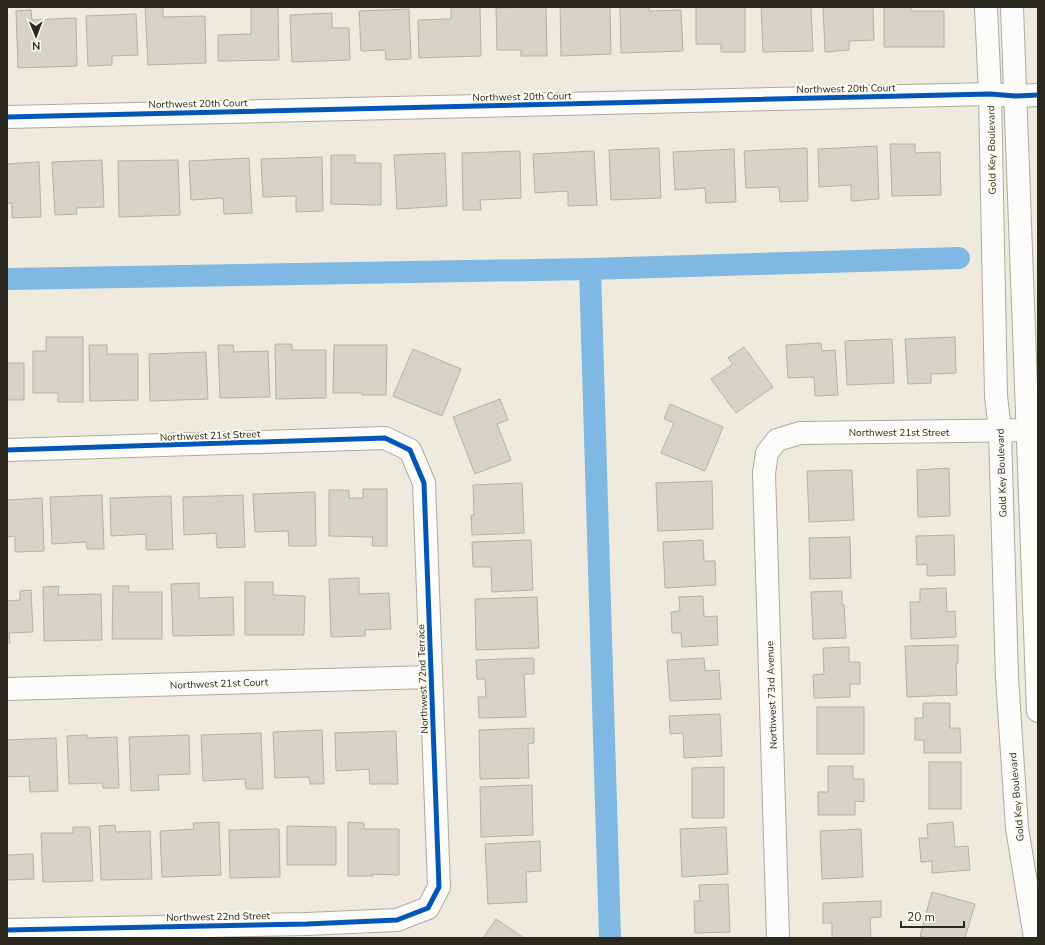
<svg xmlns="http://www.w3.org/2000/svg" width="1045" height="945" font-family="'Nunito Sans',sans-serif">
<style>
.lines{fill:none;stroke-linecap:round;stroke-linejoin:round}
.canal{stroke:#7fb9e3;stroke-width:22}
.building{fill:#d6d3c9;stroke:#b4b0a6}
.minor-casing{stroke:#adaaa0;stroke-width:24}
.minor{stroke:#fcfcfa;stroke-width:22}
.cycleway-casing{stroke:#fffcf3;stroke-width:8}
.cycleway{stroke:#0057b8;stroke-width:5}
.labels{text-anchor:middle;stroke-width:4;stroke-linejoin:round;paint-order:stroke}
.street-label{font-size:10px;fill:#2a281f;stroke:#fffcf3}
</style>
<rect width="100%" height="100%" fill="#eeebde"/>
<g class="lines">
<g class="canal">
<polyline points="590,269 610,938"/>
<polyline points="7,279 590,269 959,258"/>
</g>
</g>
<g class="building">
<polygon points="145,7 163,7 163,17 205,16 206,63 148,65"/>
<polygon points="251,7 278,7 279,60 218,61 218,35 251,34"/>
<polygon points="451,7 480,7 481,56 419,58 418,20 451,19"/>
<polygon points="546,7 547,56 521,56 521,50 497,50 496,8"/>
<polygon points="560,7 610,7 611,54 561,56"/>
<polygon points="620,7 649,7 649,11 681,10 683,51 621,53"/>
<polygon points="696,7 745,7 745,52 721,52 721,44 696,44"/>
<polygon points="761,7 811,7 813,51 763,52"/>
<polygon points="823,7 873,7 874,40 849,41 849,50 825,52"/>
<polygon points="884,7 911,7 911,11 944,11 944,47 884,47"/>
<polygon points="409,9 411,59 386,60 385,50 361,51 359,11"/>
<polygon points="31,10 32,20 76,18 77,66 18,68 16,11"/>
<polygon points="332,13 332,28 349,28 350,60 292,62 290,15"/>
<polygon points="136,14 138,55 112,56 112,65 88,66 86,16"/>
<polygon points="890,144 915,144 915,153 940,152 941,195 892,196"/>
<polygon points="877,146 879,199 851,201 851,185 819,187 818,149"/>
<polygon points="659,148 661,198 611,200 609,150"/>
<polygon points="807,148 808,201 780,202 779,187 746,188 744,151"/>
<polygon points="734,149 736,202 706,203 705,188 675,190 673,152"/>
<polygon points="520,151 521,198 480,200 481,210 463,210 462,153"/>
<polygon points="594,151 597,205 568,206 568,191 535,193 533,154"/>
<polygon points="445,153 447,206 397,209 394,155"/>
<polygon points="331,155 355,155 355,163 381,163 381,205 331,204"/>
<polygon points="322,157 323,211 296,212 296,196 263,197 261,159"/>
<polygon points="249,158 252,213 224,214 223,198 191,200 189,161"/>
<polygon points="102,160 104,207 76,208 77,214 55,215 52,162"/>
<polygon points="178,160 180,215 119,217 118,161"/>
<polygon points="39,162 41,217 12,218 12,203 7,203 7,164"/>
<polygon points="46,337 83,337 83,402 58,402 58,393 33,393 33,351 46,351"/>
<polygon points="955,337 956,373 931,374 931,383 908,384 905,339"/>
<polygon points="892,339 894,383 847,385 845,341"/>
<polygon points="821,343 822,351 835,350 838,395 815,396 814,377 788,378 786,345"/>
<polygon points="275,344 292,344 292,350 326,350 326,398 276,399"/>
<polygon points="89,345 107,345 107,354 138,354 138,400 90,401"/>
<polygon points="218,345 233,345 234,352 268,351 270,397 220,398"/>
<polygon points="334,345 387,345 386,395 362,395 362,393 333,393"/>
<polygon points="744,347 773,387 736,413 711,379 733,364 728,358"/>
<polygon points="413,349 461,369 442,416 393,396"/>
<polygon points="206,352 208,399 150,401 149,354"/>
<rect x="7" y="363" width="17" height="37"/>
<polygon points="500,399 508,420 497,424 511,460 475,474 453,417"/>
<polygon points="670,404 723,427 705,471 661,453 674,423 664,419"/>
<polygon points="949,468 950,516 918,517 917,470"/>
<polygon points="852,470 854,520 809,522 807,471"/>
<polygon points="712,481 713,529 658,531 656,483"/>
<polygon points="522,483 524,533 472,535 471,515 474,515 473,485"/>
<polygon points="363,489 387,489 387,546 372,546 373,537 329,536 329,490 349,490 349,498 363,498"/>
<polygon points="315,492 316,546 289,546 288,531 255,532 253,494"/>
<polygon points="102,495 104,549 87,549 86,542 52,544 50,497"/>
<polygon points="243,495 245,547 217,548 216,533 184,535 183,497"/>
<polygon points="171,496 173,549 146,550 146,534 111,536 110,498"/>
<polygon points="42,498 44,551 15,552 15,536 7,537 7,500"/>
<polygon points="954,535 955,575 927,576 927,564 917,565 916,536"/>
<polygon points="850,537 851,578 810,579 809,538"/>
<polygon points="531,540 533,590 492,592 491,567 473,567 472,542"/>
<polygon points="703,540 704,561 715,561 716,585 665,588 663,542"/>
<polygon points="359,578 359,594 389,593 391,629 365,630 365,636 331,637 329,579"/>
<polygon points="245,582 273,582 273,595 305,596 304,635 245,635"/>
<polygon points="199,583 199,598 233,597 234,635 173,636 171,584"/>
<polygon points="59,586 58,595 101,594 102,640 44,641 43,587"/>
<polygon points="113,586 129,586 128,592 162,592 162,639 112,639"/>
<polygon points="946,588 947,612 955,611 956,637 911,639 910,602 920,602 920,589"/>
<polygon points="31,590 33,632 9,633 10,643 7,643 7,601 20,600 20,591"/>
<polygon points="842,591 842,605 844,605 846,638 813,639 811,592"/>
<polygon points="703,596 704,617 717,616 718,645 682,647 681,633 672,633 671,612 680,611 679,597"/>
<polygon points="537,597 539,648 476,650 475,599"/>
<polygon points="958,645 958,663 956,663 957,695 907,697 905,646"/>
<polygon points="849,647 849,662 860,662 860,684 850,684 850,697 814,698 813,675 824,674 823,648"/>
<polygon points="534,658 534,674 524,674 526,717 479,718 478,697 486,697 485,679 477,679 476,660"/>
<polygon points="704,658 705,671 719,670 721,699 670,701 667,660"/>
<polygon points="923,703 950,703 950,728 960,728 961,753 924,753 924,740 915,740 915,718 923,718"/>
<rect x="817" y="707" width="47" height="47"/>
<polygon points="720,714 722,756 684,758 683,733 670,734 669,716"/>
<polygon points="534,728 534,743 528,744 529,778 480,779 479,730"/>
<polygon points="322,730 324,784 310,784 309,777 275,778 273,732"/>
<polygon points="396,731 398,784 370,784 369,769 336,771 335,733"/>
<polygon points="261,733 263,789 246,789 245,779 203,781 201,735"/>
<polygon points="87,735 87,738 117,737 119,788 103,788 102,783 69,784 67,736"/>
<polygon points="189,735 190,774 158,775 159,790 131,791 129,737"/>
<polygon points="56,738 58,791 30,792 29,776 7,777 7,740"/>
<rect x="929" y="762" width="32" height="47"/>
<polygon points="828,766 853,766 853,779 864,779 864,802 855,801 855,815 818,815 818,792 828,792"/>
<polygon points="724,767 724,818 692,818 692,768"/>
<polygon points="532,785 533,835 481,837 480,787"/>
<polygon points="219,822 221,875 162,877 160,831 194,829 193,823"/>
<polygon points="348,822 364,823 364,829 399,829 399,875 372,874 373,876 348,876"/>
<polygon points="953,822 955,847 968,846 970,870 932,873 932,861 921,862 919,838 928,838 927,824"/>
<polygon points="115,825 116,832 150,831 152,879 101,880 99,826"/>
<polygon points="287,826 336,827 336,865 287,865"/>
<polygon points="73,827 90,827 93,881 43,882 41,833 73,833"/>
<polygon points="726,827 728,874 682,877 680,829"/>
<polygon points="279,829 280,877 230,878 229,830"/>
<polygon points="861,829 863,877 822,879 820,831"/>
<polygon points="540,841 541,871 526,872 527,902 488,904 485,844"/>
<polygon points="33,854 34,879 7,880 7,855"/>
<polygon points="728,884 730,932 695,933 694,901 700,901 699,885"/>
<polygon points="932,892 975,904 965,938 928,938 920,936"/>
<polygon points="881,901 881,917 870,918 871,938 832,938 832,923 823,923 823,903"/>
<polygon points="496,919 524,938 483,938"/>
</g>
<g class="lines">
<defs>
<g id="minor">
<polyline points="986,7 990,94 996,396 1000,431 1007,678 1017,828 1035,938"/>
<polyline points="1012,7 1038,711"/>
<polyline points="7,117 990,94 1015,96 1038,95"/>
<polyline points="7,450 385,438 410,450 424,483 439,887 428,908 397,920 307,924 7,930"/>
<polyline points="7,689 431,677"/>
<polyline points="778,938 764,473 767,453 777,440 800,433 1038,430"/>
</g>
</defs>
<use href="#minor" class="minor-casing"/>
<use href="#minor" class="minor"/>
<defs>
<g id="cycleway">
<polyline points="7,117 990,94 1015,96 1038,95"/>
<polyline points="7,450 385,438 410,450 424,483 439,887 428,908 397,920 307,924 7,930"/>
</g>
</defs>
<use href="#cycleway" class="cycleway-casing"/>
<use href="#cycleway" class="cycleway"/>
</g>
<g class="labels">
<g class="street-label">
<text transform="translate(846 88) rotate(-1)" y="4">Northwest 20th Court</text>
<text transform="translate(522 96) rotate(-1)" y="4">Northwest 20th Court</text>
<text transform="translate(198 103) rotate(-1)" y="4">Northwest 20th Court</text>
<text transform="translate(991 150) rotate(-91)" y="4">Gold Key Boulevard</text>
<text x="899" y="436">Northwest 21st Street</text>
<text transform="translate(210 435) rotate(-2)" y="4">Northwest 21st Street</text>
<text transform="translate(1001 473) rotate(-92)" y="4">Gold Key Boulevard</text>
<text transform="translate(422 679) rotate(-92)" y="4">Northwest 72nd Terrace</text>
<text transform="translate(219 683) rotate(-2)" y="4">Northwest 21st Court</text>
<text transform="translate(771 695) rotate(-92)" y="4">Northwest 73rd Avenue</text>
<text transform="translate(1016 797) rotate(-95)" y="4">Gold Key Boulevard</text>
<text transform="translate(218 916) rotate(-1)" y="4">Northwest 22nd Street</text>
</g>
</g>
<rect width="1045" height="945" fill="none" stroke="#2a281f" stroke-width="16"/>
<g transform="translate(36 36) rotate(179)" stroke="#fffcf3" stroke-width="3" paint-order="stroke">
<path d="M0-3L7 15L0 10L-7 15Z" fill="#2a281f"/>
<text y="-6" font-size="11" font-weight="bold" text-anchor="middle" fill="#2a281f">N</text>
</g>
<path d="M901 921v6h63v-6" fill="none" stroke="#2a281f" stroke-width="2"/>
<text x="907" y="921" font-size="12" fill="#2a281f" stroke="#fffcf3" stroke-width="3" paint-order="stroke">20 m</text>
</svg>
